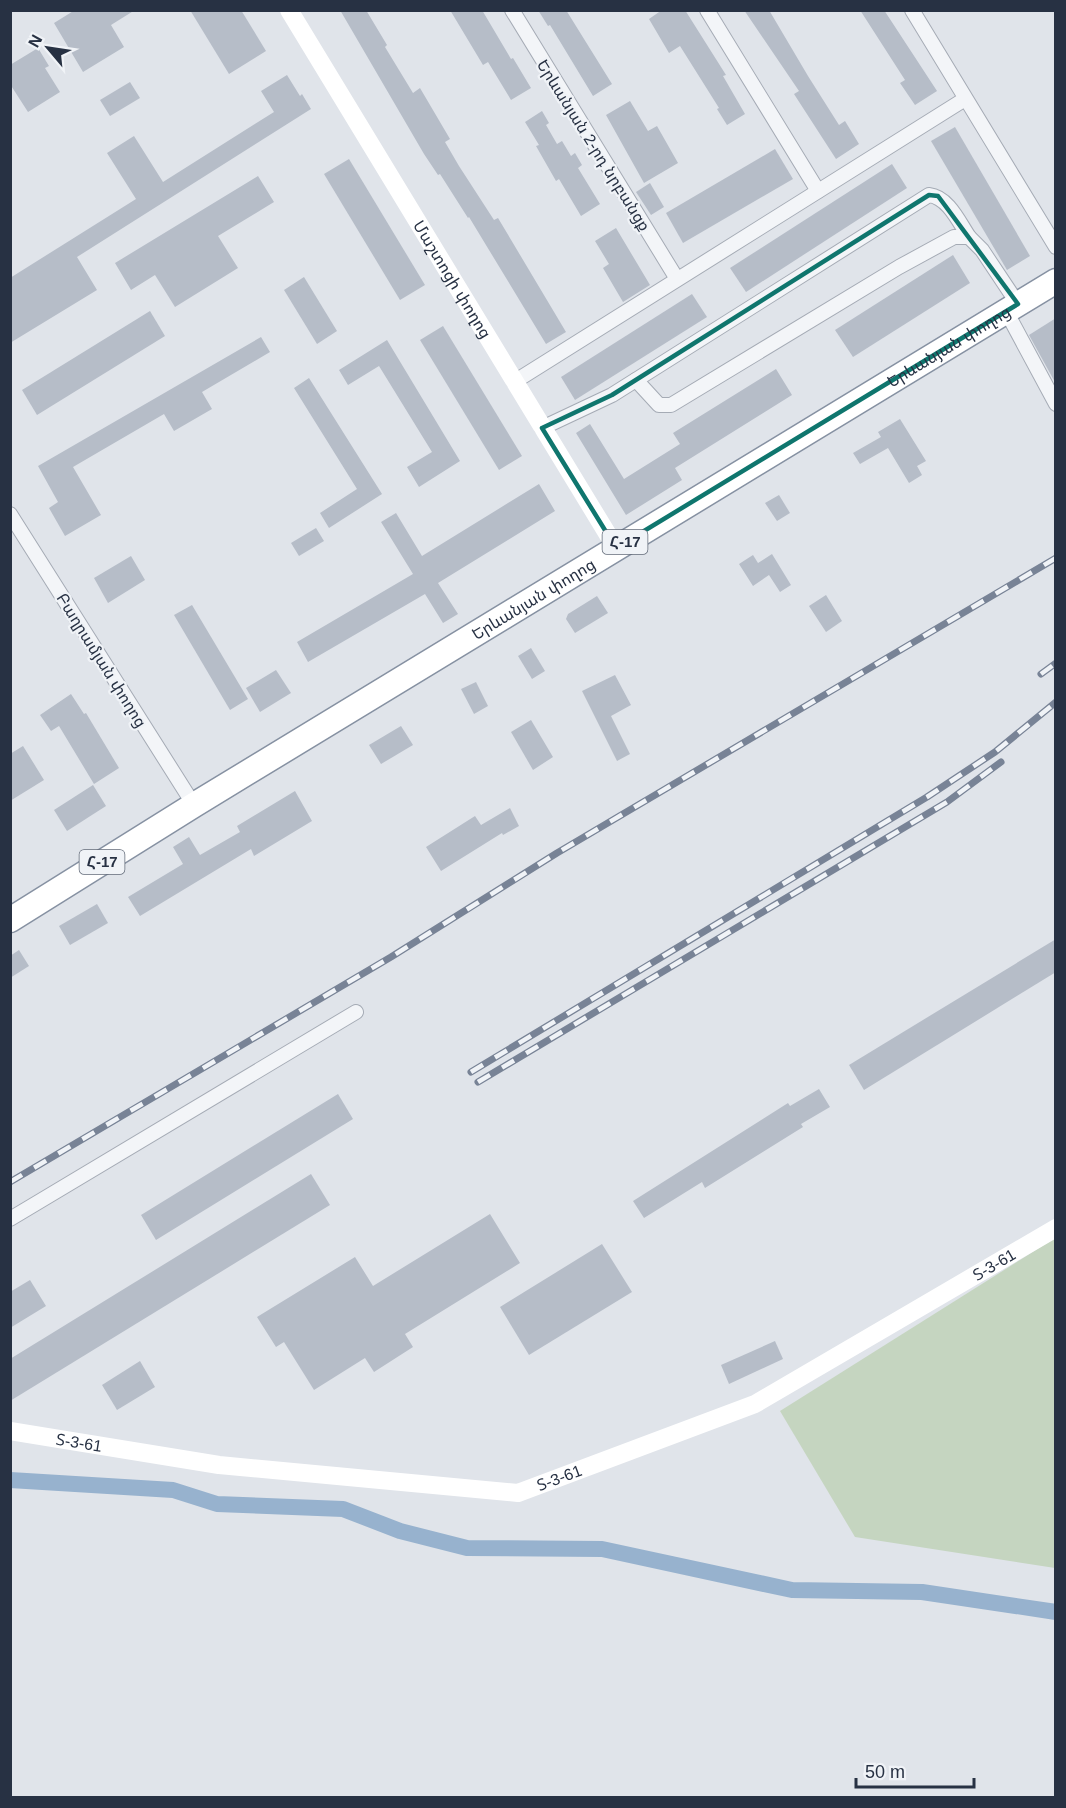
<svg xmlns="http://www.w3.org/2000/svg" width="1066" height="1808" font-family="Arial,'Noto Sans Armenian',sans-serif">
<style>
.green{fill:#c5d5c0}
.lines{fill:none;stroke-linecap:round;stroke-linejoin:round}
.canal{stroke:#97b2ce;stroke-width:16}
.building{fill:#b6bdc8}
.street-casing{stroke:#a5abb5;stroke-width:16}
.highway-casing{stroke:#8691a2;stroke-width:27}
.street{stroke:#f3f5f8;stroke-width:14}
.secondary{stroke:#fff;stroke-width:18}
.highway{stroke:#fff;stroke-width:24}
.rail-casing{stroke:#788396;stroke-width:7}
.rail{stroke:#f0f3f7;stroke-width:4.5;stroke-dasharray:14;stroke-linecap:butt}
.marked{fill:none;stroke:#0f766e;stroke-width:4.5;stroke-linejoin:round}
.labels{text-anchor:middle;stroke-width:4.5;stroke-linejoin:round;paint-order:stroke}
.shield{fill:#f0f3f7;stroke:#636b79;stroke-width:1.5}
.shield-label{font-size:15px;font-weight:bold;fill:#273143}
.street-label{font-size:16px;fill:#273143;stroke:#f0f3f7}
</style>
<rect width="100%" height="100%" fill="#e0e4ea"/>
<polygon class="green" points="1055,1238 1055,1568 855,1537 780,1411"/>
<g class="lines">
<polyline class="canal" points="10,1480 173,1490 217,1504 343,1509 400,1531 467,1548 602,1549 792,1590 922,1592 1056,1612"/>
</g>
<g class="building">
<polygon points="75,10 135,10 111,25 124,47 83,72 54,23"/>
<polygon points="190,10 241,10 266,51 229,74"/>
<polygon points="340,10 366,10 387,45 385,47 413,93 420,88 450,139 445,142 459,166 494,220 498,218 566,332 546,344 469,217 468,218 440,174 438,175 424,154"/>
<polygon points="450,10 482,10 511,59 513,58 531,88 511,100 488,62 483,65"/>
<polygon points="538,10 566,10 612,84 593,96 550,25 548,26"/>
<polygon points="662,10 685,10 726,75 723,76 745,114 727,125 717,109 719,108 680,46 669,53 649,19"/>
<polygon points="744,10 769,10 808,76 839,125 845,121 859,144 836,159 794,94 799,91"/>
<polygon points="860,10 884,10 937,91 915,105 900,83 905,80"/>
<polygon points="38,48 49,66 45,68 60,92 28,112 10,84 10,65"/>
<polygon points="287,75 300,96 302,94 311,109 77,257 97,290 10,343 10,278 136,199 107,153 134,136 163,182 274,112 261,91"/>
<polygon points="130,82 140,98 110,116 100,100"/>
<polygon points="630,101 648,131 657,126 678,163 644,183 606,115"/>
<polygon points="542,111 549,123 546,125 557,144 562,141 571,156 575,153 582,165 578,168 600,204 581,216 559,179 556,181 536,146 539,145 525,122"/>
<polygon points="955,127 1030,256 1007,270 931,141"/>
<polygon points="775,149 793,179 683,243 666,213"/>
<polygon points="349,159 425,285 400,300 324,174"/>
<polygon points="892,164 907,188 746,292 730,268"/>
<polygon points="258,176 274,202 218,236 238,268 175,307 155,275 131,290 115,263"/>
<polygon points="650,183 664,207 651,215 636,192"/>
<polygon points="616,228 650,285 623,302 603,268 609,264 595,241"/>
<polygon points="953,255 970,283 853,357 835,330"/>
<polygon points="304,277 337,331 317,344 284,290"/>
<polygon points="692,294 707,317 575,400 561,377"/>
<polygon points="150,311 165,336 37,415 22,390"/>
<polygon points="1056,318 1056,384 1029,335"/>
<polygon points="443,326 522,456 499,470 420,340"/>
<polygon points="261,337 270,352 202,392 212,409 174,431 164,414 73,467 101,515 65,536 49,508 58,502 38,466"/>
<polygon points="387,340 460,461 419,487 407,467 432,452 379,366 348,385 339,370"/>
<polygon points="776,369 792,395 675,468 682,480 626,515 576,433 590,424 624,479 680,444 673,433"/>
<polygon points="309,378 382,494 329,528 320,513 357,489 294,388"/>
<polygon points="900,419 926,461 917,466 922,475 909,483 888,448 860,464 853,453 881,437 878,432"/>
<polygon points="539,484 555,511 438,583 458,614 443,623 425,594 308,662 297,642 413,574 381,522 396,513 422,556"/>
<polygon points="779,495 790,513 777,521 765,503"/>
<polygon points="316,528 324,541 299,556 291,543"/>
<polygon points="772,554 791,585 780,592 769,575 753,586 739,564 753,555 758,563"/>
<polygon points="131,556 145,580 108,603 94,578"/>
<polygon points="826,595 842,621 826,632 809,606"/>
<polygon points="597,596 608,613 575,633 566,619 568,614"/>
<polygon points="192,605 248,699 230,710 174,615"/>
<polygon points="531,648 545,671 532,679 518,656"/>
<polygon points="276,670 291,693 260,712 246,688"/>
<polygon points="615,675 631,705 611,716 630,754 617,761 582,691"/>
<polygon points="476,682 488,706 474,714 461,689"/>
<polygon points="71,694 84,714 86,713 119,768 94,784 59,726 51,731 40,715"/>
<polygon points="531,720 553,757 533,770 511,732"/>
<polygon points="401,726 413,745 381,764 369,745"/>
<polygon points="23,746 44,780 10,801 10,754"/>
<polygon points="93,785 106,806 67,831 54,810"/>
<polygon points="295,791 312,821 254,856 251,849 140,916 128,897 183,864 173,847 189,837 200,855 240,832 237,826"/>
<polygon points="510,808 519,826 503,835 502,833 441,871 426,847 475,816 481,825"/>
<polygon points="97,904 108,923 70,945 59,926"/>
<polygon points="1056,939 1056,972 864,1090 849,1065"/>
<polygon points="19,950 29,966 10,978 10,956"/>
<polygon points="819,1089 830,1107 801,1124 803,1127 705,1188 702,1182 644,1218 633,1201 788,1103 790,1106"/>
<polygon points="338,1094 353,1119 156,1240 141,1215"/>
<polygon points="311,1174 330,1205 10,1401 10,1359"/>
<polygon points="490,1214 520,1263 405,1334 413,1347 374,1372 365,1358 314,1390 284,1342 276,1347 257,1317 355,1257 373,1286"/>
<polygon points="602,1244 632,1292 529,1355 500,1307"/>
<polygon points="30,1280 46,1306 10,1328 10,1292"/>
<polygon points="775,1341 783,1359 729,1384 721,1365"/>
<polygon points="140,1361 155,1387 117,1410 102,1385"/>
</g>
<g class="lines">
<defs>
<g id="street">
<polyline points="512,10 677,279"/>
<polyline points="707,10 818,191"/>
<polyline points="912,10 1056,247"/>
<polyline points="1006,311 1056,404"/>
<polyline points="636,380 659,405 671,405 899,267 954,237 969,237 982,250 1018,304"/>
<polyline points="514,382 965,99"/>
<path d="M542,428l70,-33 317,-200c19,2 30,27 40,42"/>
<polyline points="10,514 194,805"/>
<polyline points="10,1219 356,1012"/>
</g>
<g id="highway">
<path id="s3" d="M10,920l184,-115 862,-524"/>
</g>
</defs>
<use href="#street" class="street-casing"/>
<use href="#highway" class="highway-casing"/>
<use href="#street" class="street"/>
<g class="secondary">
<path id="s1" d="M289,10l327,538"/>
<path id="s2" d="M10,1431l209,34 299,28 237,-89 301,-176"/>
</g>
<use href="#highway" class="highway"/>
<defs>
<g id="rail">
<polyline points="1041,674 1056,663"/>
<polyline points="471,1072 927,797 995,752 1056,702"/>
<polyline points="478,1082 947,802 1001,762"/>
<polyline points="10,1182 391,957 557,853 1056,558"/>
</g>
</defs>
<use href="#rail" class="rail-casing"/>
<use href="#rail" class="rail"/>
</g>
<path class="marked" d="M929,195l9,1 80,108 -402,244 -74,-120 70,-33z"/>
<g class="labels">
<g class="shield">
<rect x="602.5" y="530" width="45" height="24" rx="4.5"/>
<rect x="79.5" y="850" width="45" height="24" rx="4.5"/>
</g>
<g class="shield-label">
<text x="625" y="547">Հ-17</text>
<text x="102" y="867">Հ-17</text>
</g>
<g class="street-label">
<text transform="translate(594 145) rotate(58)" y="6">Երևանյան 2-րդ նրբանցք</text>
<text dy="6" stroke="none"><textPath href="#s1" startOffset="315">Մաշտոցի փողոց</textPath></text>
<text dy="6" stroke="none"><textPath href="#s3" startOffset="1100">Երևանյան փողոց</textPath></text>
<text dy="6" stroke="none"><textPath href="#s3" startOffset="614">Երևանյան փողոց</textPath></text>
<text transform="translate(102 660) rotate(58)" y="6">Բաղրամյան փողոց</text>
<text dy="6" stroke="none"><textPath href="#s2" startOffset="1042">Տ-3-61</textPath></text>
<text dy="6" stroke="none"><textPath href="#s2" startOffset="70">Տ-3-61</textPath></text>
<text dy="6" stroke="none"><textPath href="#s2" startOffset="556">Տ-3-61</textPath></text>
</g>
</g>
<rect width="1066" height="1808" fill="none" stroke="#273143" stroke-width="24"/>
<g transform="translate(48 48) rotate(299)" stroke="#f0f3f7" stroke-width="4.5" paint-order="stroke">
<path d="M0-4.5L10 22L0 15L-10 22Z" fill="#273143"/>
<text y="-9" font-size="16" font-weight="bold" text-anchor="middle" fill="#273143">N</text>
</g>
<path d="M856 1778v9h118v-9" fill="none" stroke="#273143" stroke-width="3"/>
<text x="865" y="1778" font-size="18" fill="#273143" stroke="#f0f3f7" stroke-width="4.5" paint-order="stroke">50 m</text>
</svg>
